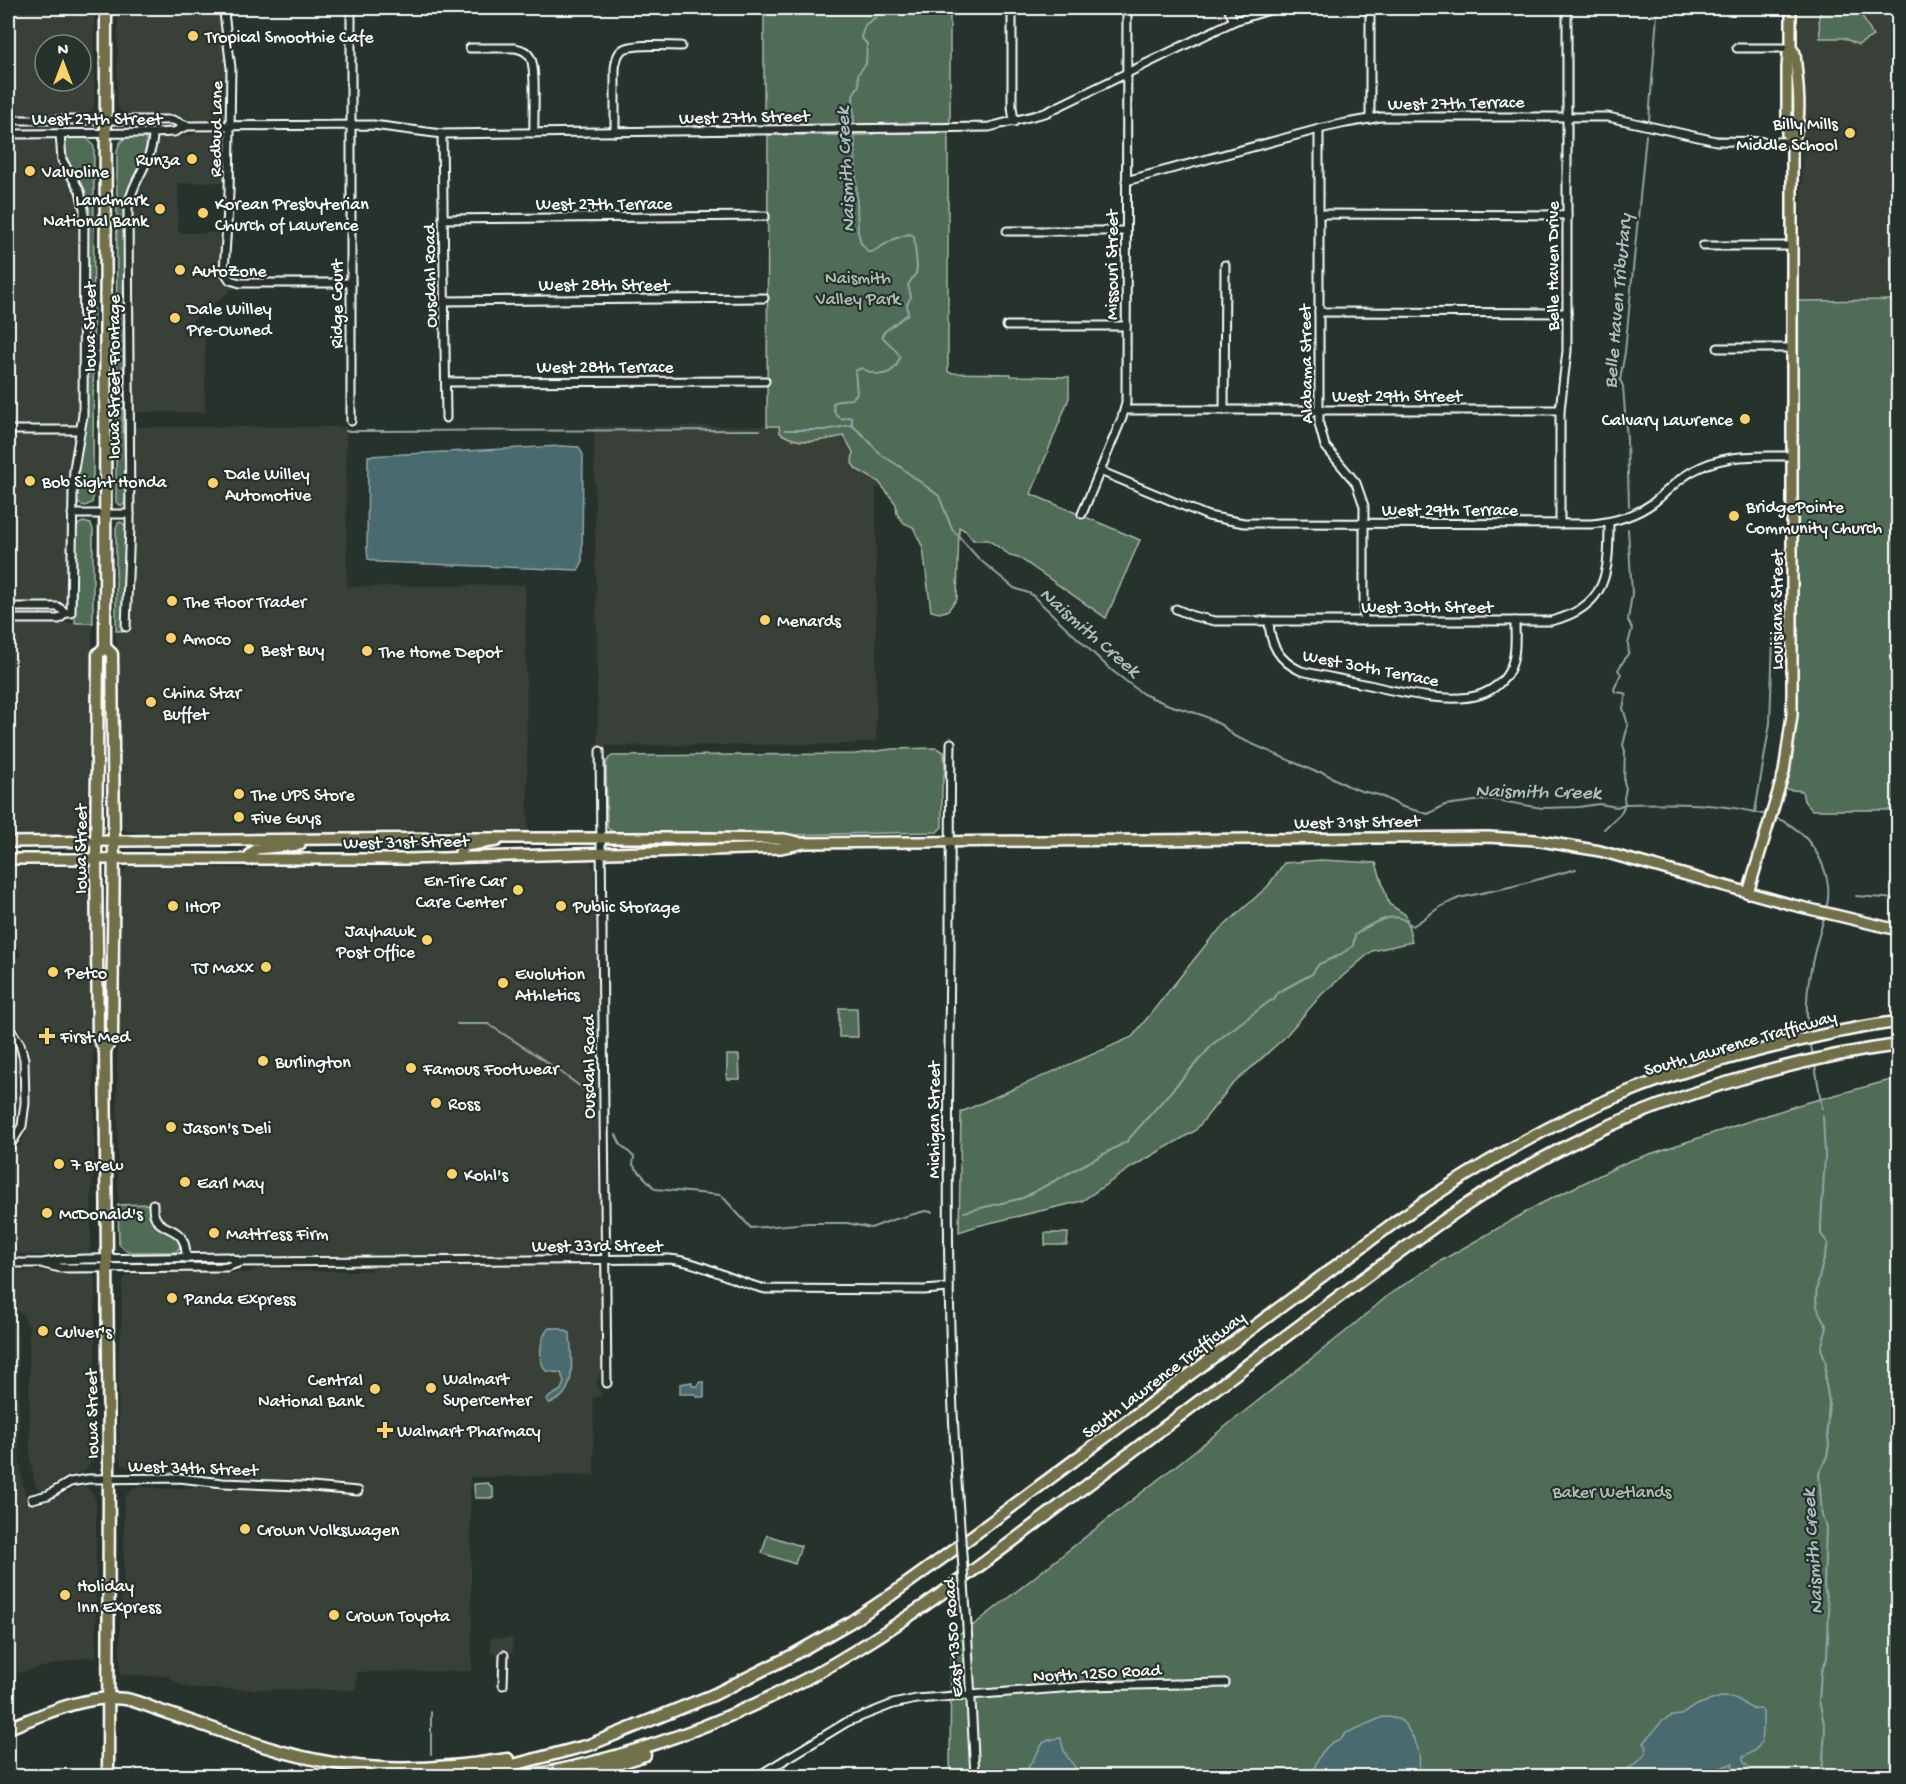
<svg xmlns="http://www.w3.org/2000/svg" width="1906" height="1784" font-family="'Gochi Hand',sans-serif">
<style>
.built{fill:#394137;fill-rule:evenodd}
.green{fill:#506d56;stroke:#a8b6aa;stroke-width:1.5}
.water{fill:#486b6e;stroke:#91a6a8;stroke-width:1.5}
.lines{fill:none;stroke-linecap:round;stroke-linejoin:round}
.stream{stroke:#91a6a8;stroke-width:2}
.minor-casing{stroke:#fff;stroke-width:11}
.major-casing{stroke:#fff;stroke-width:14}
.highway-casing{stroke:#fff;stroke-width:15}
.minor{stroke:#26332d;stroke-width:7}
.major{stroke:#71704a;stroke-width:9}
.highway{stroke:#71704a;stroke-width:10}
.minor-bridge-casing{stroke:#fff;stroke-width:11;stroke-linecap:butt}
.minor-bridge{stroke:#26332d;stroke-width:7}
.poi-dot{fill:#ffd166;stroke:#26332d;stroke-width:2}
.labels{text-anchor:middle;stroke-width:4.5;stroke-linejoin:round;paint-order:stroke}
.poi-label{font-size:18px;fill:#fff;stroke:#26332d;text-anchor:start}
.street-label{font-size:18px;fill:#fff;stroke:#26332d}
.park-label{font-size:18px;fill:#b0bdb3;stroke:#26332d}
.water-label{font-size:20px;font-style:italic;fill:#adbcbe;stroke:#26332d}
</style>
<rect width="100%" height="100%" fill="#26332d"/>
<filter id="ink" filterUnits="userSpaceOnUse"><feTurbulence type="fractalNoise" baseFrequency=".0167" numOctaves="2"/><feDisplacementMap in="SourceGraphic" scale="12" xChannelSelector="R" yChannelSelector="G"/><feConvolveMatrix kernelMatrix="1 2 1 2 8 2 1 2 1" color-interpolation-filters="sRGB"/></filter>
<g filter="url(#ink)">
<g class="built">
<path d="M8,8h86v96l-1,5 -5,6 -9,2 -71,1zM45,45h36v36h-36z"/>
<polygon points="118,8 185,8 185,10 220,10 227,68 227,111 223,118 217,121 164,117 130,118 123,114 117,105"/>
<polygon points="1796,8 1898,8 1898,300 1796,301 1802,172 1801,94"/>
<polygon points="216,132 224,135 225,141 225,182 178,183 178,233 221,233 220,266 221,273 227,281 236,286 183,328 184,335 205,336 205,412 132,412 133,199 154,157 160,138"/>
<polygon points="8,135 47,136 51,137 54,141 58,159 78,203 78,416 76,422 72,425 8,426"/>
<polygon points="949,425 949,488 876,488 876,741 849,744 598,746 594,427"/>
<polygon points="132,427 346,427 347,587 525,585 528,833 459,829 343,831 335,835 209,836 190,832 140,833 125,830 119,820 116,631 131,630 134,571 135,504"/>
<polygon points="8,435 64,435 69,436 73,440 69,479 67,594 66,599 62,603 8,603"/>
<polygon points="8,623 93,623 88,748 88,822 86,828 79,834 8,837"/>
<polygon points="588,858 594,867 597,979 599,1247 596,1253 516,1256 197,1255 193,1252 190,1242 183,1232 176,1227 158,1217 157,1205 118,1205 117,1049 121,934 121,879 122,874 128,866 136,864 254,869 260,864"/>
<polygon points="8,867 76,867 86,872 90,879 95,1163 91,1194 91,1244 88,1254 83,1257 11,1254 8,1251 8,1163 24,1137 29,1123 30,1112 30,1059 27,1045 18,1028 8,1018 8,947 13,953 14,958 21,957 19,948 14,942 8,938"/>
<polygon points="8,1036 14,1047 18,1061 18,1114 15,1127 8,1139"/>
<polygon points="592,1265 598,1267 601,1274 602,1369 596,1383 603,1396 593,1397 594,1475 470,1477 472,1671 357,1672 356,1690 197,1689 182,1686 168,1676 120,1675 120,1626 124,1566 124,1502 126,1496 131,1490 139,1487 169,1489 202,1487 232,1490 289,1490 354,1496 353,1487 292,1480 236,1479 200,1471 168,1468 129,1468 123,1465 119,1457 118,1358 122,1320 122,1288 123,1281 127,1276 136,1273 249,1273 258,1268 298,1271 368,1271 374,1267"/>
<polygon points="8,1270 90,1273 95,1279 95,1378 92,1409 91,1462 84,1471 70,1475 43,1490 38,1489 35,1485 30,1457 29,1327 22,1314 8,1305"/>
<polygon points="8,1319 16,1325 18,1335 19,1456 26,1504 41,1504 79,1487 86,1487 91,1491 96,1500 96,1657 82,1658 8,1675"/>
<polygon points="491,1638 512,1638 513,1653 491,1654"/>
</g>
<g class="green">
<polygon points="764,8 950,8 950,124 841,124 827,126 764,126"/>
<polygon points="1822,8 1861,8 1861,14 1873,36 1858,45 1844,38 1820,38 1819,16"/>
<path d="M878,133h70v239l3,1 60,1v2l58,1v21l-38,96 109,46 -34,78 -88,-61 -8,-2 -22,-15h-15l-7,-9 -7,-4 -2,72 -10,12 -8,2 -8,-2 -8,-63 -10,-21 -9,-4 -7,-9 -1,-10 -17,-22 -23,-13 -4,-6 1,-11 -9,-16c-23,4 -42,11 -64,-3l-1,-7h-12l1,-291h99z"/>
<path d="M70,136c12,0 18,0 24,11l-1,351 -1,5 -7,3 -6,-2 -2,-4v-20l10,-76 1,-199c-5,-25 -23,-38 -24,-64z"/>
<path d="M138,136l7,2c8,18 -18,45 -21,64l-1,214 3,86 -4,4 -6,-4 1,-350c2,-13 9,-16 21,-16z"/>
<rect x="1892" y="254" width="6" height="37"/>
<polygon points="1898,300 1898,810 1812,810 1804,801 1802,791 1784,789 1792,754 1797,706 1796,301"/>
<polygon points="83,522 91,524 93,530 93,623 75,623 76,529 79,524"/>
<polygon points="121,522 126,526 123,631 116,631 116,528 118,523"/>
<polygon points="936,748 944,752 945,770 942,787 942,827 937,832 791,835 617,833 609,830 607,826 606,764 608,759 612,756 855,754 892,749"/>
<polygon points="1321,860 1376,863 1389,904 1406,915 1412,942 1372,951 1322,994 1283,1039 1231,1086 1195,1131 1132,1167 1082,1201 977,1226 959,1232 961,1112 1132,1037 1212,937 1268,886 1284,863"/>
<polygon points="839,1008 857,1008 858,1037 839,1037"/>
<polygon points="727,1055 739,1055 740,1079 727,1079"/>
<polygon points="1898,1078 1898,1776 950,1776 951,1639 975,1624 1345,1332 1391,1293 1439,1262 1540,1204 1629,1161 1798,1105"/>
<path d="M149,1204c-2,35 31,20 31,43l-4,5h-45l-6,-2 -6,-6 -1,-39z"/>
<polygon points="1045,1233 1068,1233 1067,1245 1045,1245"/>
<polygon points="488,1483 493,1489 493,1498 475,1498 474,1484"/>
<polygon points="767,1535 801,1546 795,1564 762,1553"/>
</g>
<g class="water">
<polygon points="561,446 579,447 583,455 582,554 582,563 578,570 378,562 368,559 367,550 368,456"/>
<path d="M549,1328h10l11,5c1,24 9,63 -21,70l-3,-4 15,-9 3,-8 -3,-9 -15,-2c-9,-10 -6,-34 3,-43z"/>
<polygon points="692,1382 692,1386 698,1386 699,1382 704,1382 704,1397 697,1397 696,1394 680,1394 680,1384"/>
<path d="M1721,1697c6,0 11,0 16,2 9,4 12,12 23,10l3,3c0,25 4,34 -20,45v4l7,8v7h-21l4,-13 -20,8 -5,5h-93c12,-7 30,-14 32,-29l-3,-4 18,-22 10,-5 9,-1 15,-10z"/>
<path d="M1383,1717c18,0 21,4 29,19 3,5 6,11 7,18 2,9 -2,10 2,22h-109c3,-14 13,-34 29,-37l5,-6z"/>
<path d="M1061,1738c1,16 12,26 21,38h-59l20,-33 6,-3z"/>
</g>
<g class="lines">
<g class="stream">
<path d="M876,8v9l-11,8 -4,12 6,7 -1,20 -8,10 1,11 -6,10 5,137 3,11 7,9h4l22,-13 15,-5 5,2 3,31 -1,6 -8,12 3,12 -4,7 1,10 -24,18 -2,4c6,8 14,12 18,21 -6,20 -22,21 -38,11l-7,3 2,22 -5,6 -11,1 -8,3c0,7 2,13 9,16l6,-2 4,1v7l15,14 13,15 19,12 40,30 13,33 27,30 35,29 17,6 79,75 33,25 26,11 33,10 21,11 11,10 82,36h6l26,14 13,5 18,4 24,12 25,7 17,-9 45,-6 52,9 37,-1 20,-3 18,3 8,-3c51,-1 93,-2 142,11"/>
<polyline points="1649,120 1657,15"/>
<polyline points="785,430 825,430 852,425"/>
<polyline points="346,431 760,430"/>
<polyline points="1629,506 1627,440 1623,386 1620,380 1625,352 1646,135"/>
<polyline points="1775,619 1776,597"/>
<polyline points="1755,812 1770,723 1773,639"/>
<path d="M1772,817c36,9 65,56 54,92"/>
<polyline points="1604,829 1621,813 1625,804 1624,798 1626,788 1624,782 1625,751 1623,745 1628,725 1623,708 1626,695 1624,693 1615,692 1614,689 1621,674 1618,670 1629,652 1628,644 1632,629 1628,620 1632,594 1628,529"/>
<polyline points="1856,896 1898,899"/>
<polyline points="457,1024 488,1024 544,1060 592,1095"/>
<path d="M1809,1036c-7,-42 4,-82 16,-121"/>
<polyline points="1810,1041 1813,1056"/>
<polyline points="1815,1065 1822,1108"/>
<polyline points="616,1135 621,1145 634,1157 633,1165 655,1189 721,1195 751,1228 809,1223 847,1223 871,1228 892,1220 925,1211 932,1212"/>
<path d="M964,1212l59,-14 103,-56 88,-99 56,-42 4,-1 3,-7 35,-19 7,-10 19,-8 15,-10 2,-11c10,-8 32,-21 45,-17 4,1 9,6 13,8l27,-19 19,-9 55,-12 62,-17"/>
<polyline points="431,1712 431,1754"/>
<path d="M1822,1776l3,-48 -6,-27 2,-29 6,-14 2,-47 -5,-25 2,-59 -4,-11 -3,-42 8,-18 2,-12 -2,-15 2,-27 -4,-23 1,-16 -5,-15 6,-20c-3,-7 -8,-15 -10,-22 -4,-19 8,-45 11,-63l-7,-9v-10l4,-68 -2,-40"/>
</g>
<defs>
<g id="minor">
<polyline points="1012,8 1012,106 1014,122"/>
<polyline points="1228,8 1234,21"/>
<polyline points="224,13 231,68 229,193 224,271 230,280 240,283 351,283"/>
<path d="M470,48h45c6,1 12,3 15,9 7,10 3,61 4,76"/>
<polyline points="1737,48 1791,48"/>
<polyline points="1370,119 1370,8"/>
<polyline points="8,123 13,120 173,120 187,126 373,125 442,134 989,127 1045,113 1234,21 1276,8"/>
<polyline points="8,129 13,134 153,133 174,132 187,126"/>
<polyline points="1319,129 1319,424 1325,446 1356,483 1364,506 1364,621"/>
<path d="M615,132v-64c1,-7 2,-14 7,-18 10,-7 46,-4 59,-4"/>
<polyline points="442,134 446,418"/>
<polyline points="1126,181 1319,129 1346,123 1381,117 1608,117 1716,141 1792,142"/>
<polyline points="1319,214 1567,215"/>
<polyline points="443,219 765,216"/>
<polyline points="1007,231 1126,231"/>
<polyline points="1703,246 1792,246"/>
<polyline points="444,301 764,298"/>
<polyline points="1319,312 1567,313"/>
<polyline points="1007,326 1126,326"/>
<polyline points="1718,348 1792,348"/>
<polyline points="446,382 765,381"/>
<polyline points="1125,410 1560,410"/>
<polyline points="1224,410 1225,265"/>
<polyline points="351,421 351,8"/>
<polyline points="8,430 80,430"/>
<path d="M1100,471l108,45 36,7 348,1c22,-2 43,-8 61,-21 16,-13 28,-28 48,-36 28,-13 60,-11 91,-11"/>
<polyline points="72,514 130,514"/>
<polyline points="1082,514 1122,418 1126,403 1127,8"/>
<polyline points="1560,524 1560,410 1567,351 1567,8"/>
<polyline points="8,607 58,607 66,613"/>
<path d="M1176,609l17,7 22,5h336c57,-14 58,-49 58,-99"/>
<polyline points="8,619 59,619 66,613 71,613 73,492 74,469 83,415 84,209 80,191 62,160 60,134"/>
<path d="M1269,621c1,24 10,40 32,50 22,5 45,9 68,14 31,7 82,20 113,9 11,-4 22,-13 27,-23 8,-15 6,-34 6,-50"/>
<path d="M126,627l4,-101 -2,-318c4,-29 25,-45 25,-75"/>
<path d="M951,743c-1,70 -1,140 -1,209 -2,182 -5,364 8,545"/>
<polyline points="600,751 607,1383"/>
<polyline points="8,1026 20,1044 24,1059 25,1103 22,1126 8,1149"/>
<path d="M153,1204c-1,35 34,13 33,54"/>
<path d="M8,1263h34l19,-3 25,-1 142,-2 13,5 428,-3c34,3 63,23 97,30l158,1 25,-2"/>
<polyline points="44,1264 60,1268 227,1267 241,1262"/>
<polyline points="32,1499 48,1495 70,1482 88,1479 179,1478 223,1483 300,1486 358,1491"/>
<polyline points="967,1626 975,1776"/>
<polyline points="503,1685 504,1655"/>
<polyline points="758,1776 847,1722 893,1704 916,1699 1087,1686 1225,1683"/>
</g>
<g id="major">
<polyline points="1791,8 1791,48 1788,54 1787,68 1787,134 1792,142"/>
<polyline points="8,842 455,838 706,838 784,839 798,842"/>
<polyline points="460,857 460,852 465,846 497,841"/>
<polyline points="8,859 407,859 781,848 804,843 1488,837 1535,840 1600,851 1793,905 1898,930"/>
<polyline points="249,860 250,854 256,849 300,845"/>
<path d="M1748,893l36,-121 8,-57v-573c12,-21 5,-64 3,-89l-4,-5"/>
</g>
<g id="highway">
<polyline points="105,647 112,654 114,841 112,1037 105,1051 109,1465 108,1776"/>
<polyline points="105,1051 98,1037 96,859 98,654 105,647 106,8"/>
<path d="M8,1728c37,-14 77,-34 118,-29 11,2 24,8 35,12 30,10 60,20 90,31 90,31 164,32 257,17"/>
<path d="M457,1776l52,-10 80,-21 124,-50 78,-39 58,-33 42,-28 61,-44 443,-329c72,-50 148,-96 230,-129 47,-19 95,-33 144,-45 43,-11 85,-21 129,-26"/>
<path d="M529,1776c116,-21 229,-65 329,-127 80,-49 154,-108 228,-163 117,-87 232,-176 351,-261 47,-33 96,-63 148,-88 92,-44 213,-79 313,-92"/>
<polyline points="583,1776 645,1755"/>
</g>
</defs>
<use href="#minor" class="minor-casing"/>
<use href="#major" class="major-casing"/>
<use href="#highway" class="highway-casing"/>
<use href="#minor" class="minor"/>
<use href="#major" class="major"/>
<use href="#highway" class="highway"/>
<defs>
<polyline id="minor-bridge" points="958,1497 967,1626"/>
</defs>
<use href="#minor-bridge" class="minor-bridge-casing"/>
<use href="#minor-bridge" class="minor-bridge"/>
</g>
</g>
<g class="poi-dot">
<circle cx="193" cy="36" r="6"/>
<circle cx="1850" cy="133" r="6"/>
<circle cx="192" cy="159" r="6"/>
<circle cx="30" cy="171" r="6"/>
<circle cx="160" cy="209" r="6"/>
<circle cx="203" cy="213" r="6"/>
<circle cx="180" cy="270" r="6"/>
<circle cx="175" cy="318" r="6"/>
<circle cx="1745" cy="419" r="6"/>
<circle cx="30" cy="481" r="6"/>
<circle cx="213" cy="483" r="6"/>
<circle cx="1734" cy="516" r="6"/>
<circle cx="172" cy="601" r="6"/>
<circle cx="765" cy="620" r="6"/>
<circle cx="171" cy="638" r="6"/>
<circle cx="249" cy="649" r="6"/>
<circle cx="367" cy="651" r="6"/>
<circle cx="151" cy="702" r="6"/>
<circle cx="239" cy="794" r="6"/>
<circle cx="239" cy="817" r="6"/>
<circle cx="518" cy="890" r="6"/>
<circle cx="173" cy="906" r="6"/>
<circle cx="561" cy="906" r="6"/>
<circle cx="427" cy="940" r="6"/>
<circle cx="266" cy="967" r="6"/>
<circle cx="53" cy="972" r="6"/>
<circle cx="503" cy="983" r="6"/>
<path d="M44 1027h6v6h6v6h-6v6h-6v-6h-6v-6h6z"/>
<circle cx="263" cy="1061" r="6"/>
<circle cx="411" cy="1068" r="6"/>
<circle cx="436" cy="1103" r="6"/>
<circle cx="171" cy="1127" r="6"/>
<circle cx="59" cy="1164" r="6"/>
<circle cx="452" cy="1174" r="6"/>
<circle cx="185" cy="1182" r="6"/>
<circle cx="47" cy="1213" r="6"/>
<circle cx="214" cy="1233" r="6"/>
<circle cx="172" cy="1298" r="6"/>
<circle cx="43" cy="1331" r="6"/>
<circle cx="431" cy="1388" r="6"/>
<circle cx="375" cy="1389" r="6"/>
<path d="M382 1421h6v6h6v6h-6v6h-6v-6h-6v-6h6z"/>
<circle cx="245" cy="1529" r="6"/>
<circle cx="65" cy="1595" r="6"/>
<circle cx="334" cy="1615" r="6"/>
</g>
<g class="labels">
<g class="poi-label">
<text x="205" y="42">Tropical Smoothie Cafe</text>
<text x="1838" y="129" text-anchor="end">Billy Mills<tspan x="1838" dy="21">Middle School</tspan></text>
<text x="180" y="165" text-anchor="end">Runza</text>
<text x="42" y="177">Valvoline</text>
<text x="148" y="205" text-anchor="end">Landmark<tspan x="148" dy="21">National Bank</tspan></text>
<text x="215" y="209">Korean Presbyterian<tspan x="215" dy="21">Church of Lawrence</tspan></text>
<text x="192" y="276">AutoZone</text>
<text x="187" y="314">Dale Willey<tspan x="187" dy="21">Pre-Owned</tspan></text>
<text x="1733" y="425" text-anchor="end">Calvary Lawrence</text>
<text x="225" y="479">Dale Willey<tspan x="225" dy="21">Automotive</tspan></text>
<text x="42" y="487">Bob Sight Honda</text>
<text x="1746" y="512">BridgePointe<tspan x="1746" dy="21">Community Church</tspan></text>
<text x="184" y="607">The Floor Trader</text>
<text x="777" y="626">Menards</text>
<text x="183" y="644">Amoco</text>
<text x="261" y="655">Best Buy</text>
<text x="379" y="657">The Home Depot</text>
<text x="163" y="698">China Star<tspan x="163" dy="21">Buffet</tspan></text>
<text x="251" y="800">The UPS Store</text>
<text x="251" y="823">Five Guys</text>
<text x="506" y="886" text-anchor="end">En-Tire Car<tspan x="506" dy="21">Care Center</tspan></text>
<text x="185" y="912">IHOP</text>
<text x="573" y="912">Public Storage</text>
<text x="415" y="936" text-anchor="end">Jayhawk<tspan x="415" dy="21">Post Office</tspan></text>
<text x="254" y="973" text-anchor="end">TJ Maxx</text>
<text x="65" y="978">Petco</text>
<text x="515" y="979">Evolution<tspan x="515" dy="21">Athletics</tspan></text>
<text x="60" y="1042">First Med</text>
<text x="275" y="1067">Burlington</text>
<text x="423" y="1074">Famous Footwear</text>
<text x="448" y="1109">Ross</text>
<text x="183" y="1133">Jason's Deli</text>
<text x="71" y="1170">7 Brew</text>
<text x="464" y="1180">Kohl's</text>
<text x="197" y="1188">Earl May</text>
<text x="59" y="1219">McDonald's</text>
<text x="226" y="1239">Mattress Firm</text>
<text x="184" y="1304">Panda Express</text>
<text x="55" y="1337">Culver's</text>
<text x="443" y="1384">Walmart<tspan x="443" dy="21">Supercenter</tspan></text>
<text x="363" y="1385" text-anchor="end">Central<tspan x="363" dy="21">National Bank</tspan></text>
<text x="397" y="1436">Walmart Pharmacy</text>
<text x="257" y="1535">Crown Volkswagen</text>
<text x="77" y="1591">Holiday<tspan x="77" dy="21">Inn Express</tspan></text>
<text x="346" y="1621">Crown Toyota</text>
</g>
<g class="street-label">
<text transform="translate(1456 102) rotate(-1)" y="6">West 27th Terrace</text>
<text transform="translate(744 116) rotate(-1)" y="6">West 27th Street</text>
<text x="97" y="124">West 27th Street</text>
<text transform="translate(215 129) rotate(-89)" y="6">Redbud Lane</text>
<text x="604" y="209">West 27th Terrace</text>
<text transform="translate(1111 265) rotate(-90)" y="6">Missouri Street</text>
<text transform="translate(1552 266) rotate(-90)" y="6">Belle Haven Drive</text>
<text transform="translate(429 276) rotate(-91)" y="6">Ousdahl Road</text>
<text x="604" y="290">West 28th Street</text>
<text transform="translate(336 304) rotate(-90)" y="6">Ridge Court</text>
<text transform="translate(89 327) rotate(-90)" y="6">Iowa Street</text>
<text transform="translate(1305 364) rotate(-91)" y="6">Alabama Street</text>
<text x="605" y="372">West 28th Terrace</text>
<text transform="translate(113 377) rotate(-90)" y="6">Iowa Street Frontage</text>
<text x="1397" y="401">West 29th Street</text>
<text x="1450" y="515">West 29th Terrace</text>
<text x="1427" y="612">West 30th Street</text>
<text transform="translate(1776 610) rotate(-90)" y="6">Louisiana Street</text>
<text transform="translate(1371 667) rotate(11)" y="6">West 30th Terrace</text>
<text transform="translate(1357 821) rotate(-1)" y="6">West 31st Street</text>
<text transform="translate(406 841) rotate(-1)" y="6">West 31st Street</text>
<text transform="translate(80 849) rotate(-90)" y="6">Iowa Street</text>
<text transform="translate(1740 1042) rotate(-16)" y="6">South Lawrence Trafficway</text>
<text transform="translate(588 1067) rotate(-90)" y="6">Ousdahl Road</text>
<text transform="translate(933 1120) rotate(-90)" y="6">Michigan Street</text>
<text x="597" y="1251">West 33rd Street</text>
<text transform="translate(1163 1374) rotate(-37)" y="6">South Lawrence Trafficway</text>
<text transform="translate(91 1414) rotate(-91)" y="6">Iowa Street</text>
<text transform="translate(193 1467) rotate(2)" y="6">West 34th Street</text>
<text transform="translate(952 1638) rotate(-94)" y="6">East 1350 Road</text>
<text transform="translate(1097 1672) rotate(-3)" y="6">North 1250 Road</text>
</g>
<g class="park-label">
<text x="858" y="283">Naismith<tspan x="858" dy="21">Valley Park</tspan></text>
<text x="1612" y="1497">Baker Wetlands</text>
</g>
<g class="water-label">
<text transform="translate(844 170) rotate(-93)" y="7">Naismith Creek</text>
<text transform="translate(1616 301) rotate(-85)" y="7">Belle Haven Tributary</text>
<text transform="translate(1091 631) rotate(41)" y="7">Naismith Creek</text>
<text transform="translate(1538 790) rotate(1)" y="7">Naismith Creek</text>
<text transform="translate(1811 1552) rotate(-94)" y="7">Naismith Creek</text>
</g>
</g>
<rect width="1906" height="1784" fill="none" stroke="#26332d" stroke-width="30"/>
<rect x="15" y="15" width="1876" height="1754" fill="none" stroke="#fff" stroke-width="2" filter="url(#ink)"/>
<g transform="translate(63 63)"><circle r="28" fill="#26332d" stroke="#7d8581" stroke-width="1.5"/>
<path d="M0-4.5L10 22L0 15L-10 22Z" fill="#ffd166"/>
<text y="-9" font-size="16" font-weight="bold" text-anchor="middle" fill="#ffffff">N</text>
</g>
</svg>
